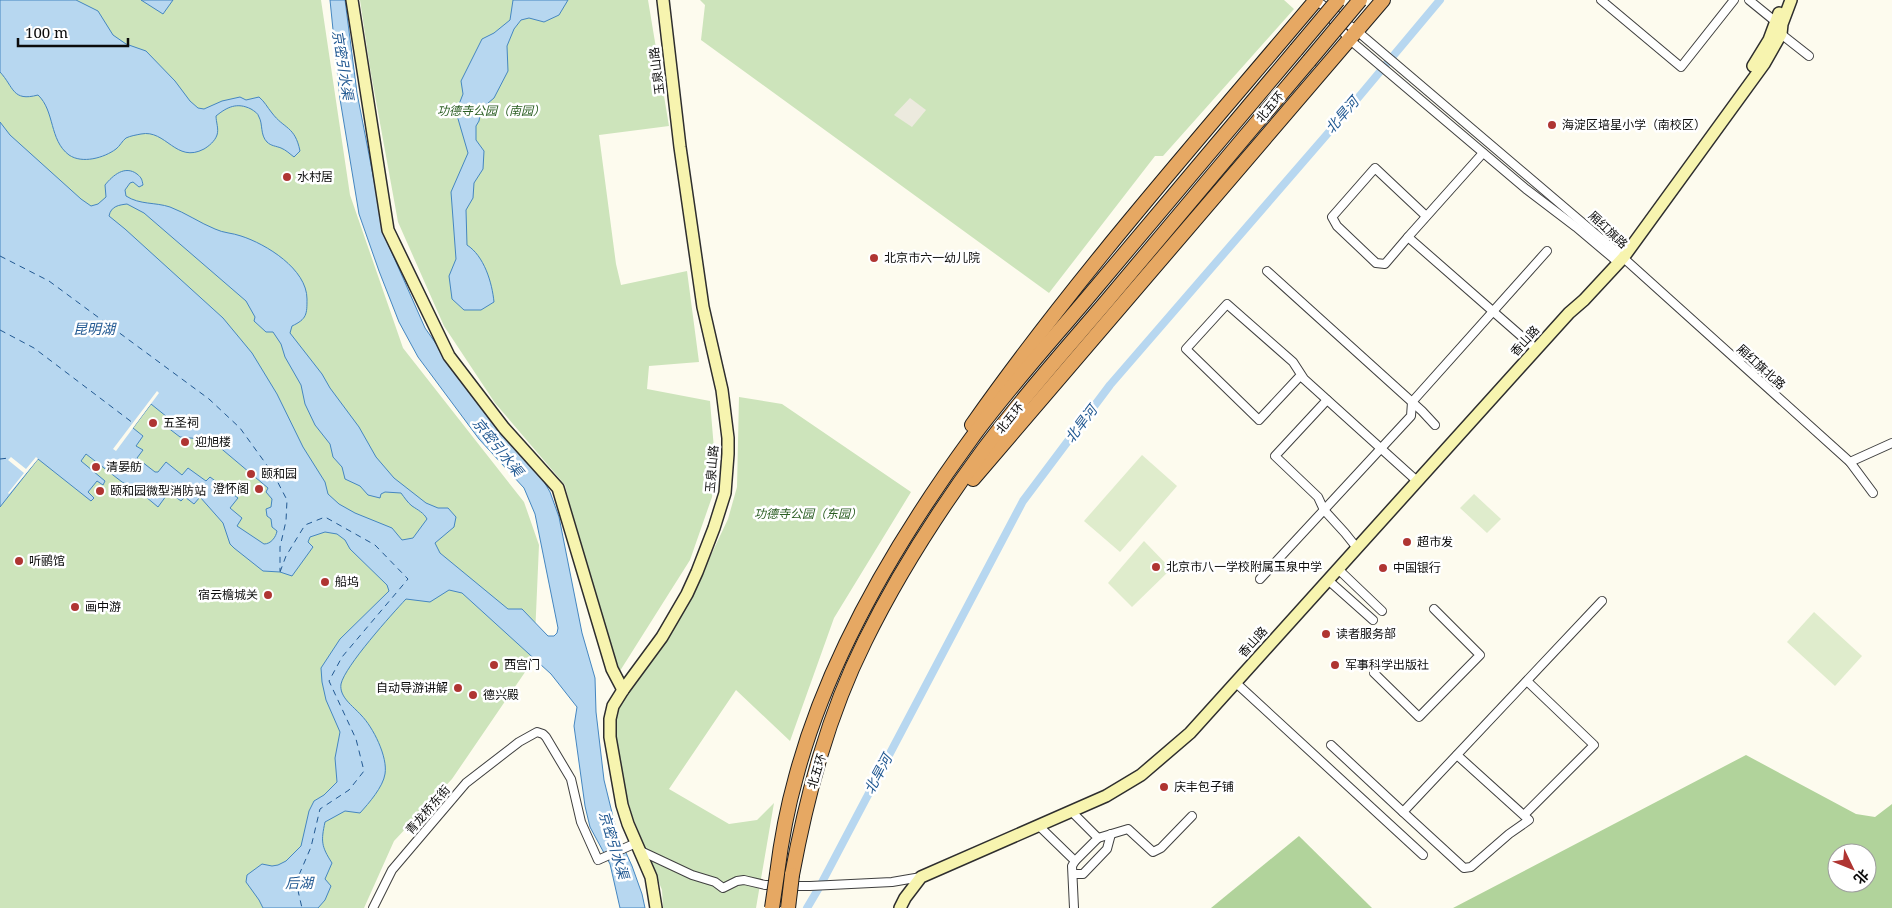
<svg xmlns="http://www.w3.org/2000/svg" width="1892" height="908" font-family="'Noto Serif','Noto Sans SC',serif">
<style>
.green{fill:#cde4bb}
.forest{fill:#b1d39b;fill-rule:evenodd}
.pitch{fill:#dfeccc}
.plaza{fill:#eceade}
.water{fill:#b7d7f0;stroke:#4586c0;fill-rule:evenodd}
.pier{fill:#fdfbee}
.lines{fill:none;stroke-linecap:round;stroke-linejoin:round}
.canal{stroke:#b7d7f0;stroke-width:8}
.ferry{stroke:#225992;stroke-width:1;stroke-dasharray:6 5;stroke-linecap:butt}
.street-casing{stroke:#3f3f3f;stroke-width:10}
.secondary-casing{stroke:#2e2e2e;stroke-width:14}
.highway-casing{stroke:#1d1d1d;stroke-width:16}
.street{stroke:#fff;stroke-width:8}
.secondary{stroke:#f7f4af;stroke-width:11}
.highway{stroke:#e6a863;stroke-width:14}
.highway-bridge-casing{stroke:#1d1d1d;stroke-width:16;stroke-linecap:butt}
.highway-bridge{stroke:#e6a863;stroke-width:14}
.poi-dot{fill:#af3532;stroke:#fff;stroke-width:2}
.labels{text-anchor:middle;stroke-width:5;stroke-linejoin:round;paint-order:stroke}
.street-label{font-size:12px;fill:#0c0c0c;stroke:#fff}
.park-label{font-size:12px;font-style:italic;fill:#2b5e23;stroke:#fff}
.poi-label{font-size:12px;fill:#0c0c0c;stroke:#fff;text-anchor:start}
.water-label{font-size:14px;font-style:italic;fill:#225992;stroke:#fff}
</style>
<rect width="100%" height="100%" fill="#fdfbee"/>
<g class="green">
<polygon points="0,0 321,0 350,195 403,348 524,502 539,545 534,659 452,779 394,841 364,908 0,908"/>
<polygon points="360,0 648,0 669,126 599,135 616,264 621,285 687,271 699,362 649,366 647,389 710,401 715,461 712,497 690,560 613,682 565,485 495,403 444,326 398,222 370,68"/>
<polygon points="700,0 1284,0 1294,9 1163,156 1155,156 1049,293 701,40 705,5"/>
<polygon points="739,397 782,404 911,492 834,618 790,741 736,690 669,789 729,824 757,820 774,803 756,908 663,908 662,890 632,815 618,764 615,714 640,672 693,593 728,519 737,487"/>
</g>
<g class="forest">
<path d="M1746,755l110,59 19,3 17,-13v104h-439zM1837,853h30v30h-30z"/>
<polygon points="1299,836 1372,908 1211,908"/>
</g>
<g class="pitch">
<polygon points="1142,455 1177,486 1120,552 1084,521"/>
<polygon points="1474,494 1501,519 1487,533 1460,508"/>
<polygon points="1144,541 1171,569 1132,607 1108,583"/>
<polygon points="1814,612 1862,656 1835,686 1787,642"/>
</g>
<polygon class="plaza" points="910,98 926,110 912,127 894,115"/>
<g class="water">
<path d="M0,0h76l22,11 15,24 13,9 20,7 29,30 15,20 8,7 6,1 18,-8 18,-4 6,3 13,-3c6,5 8,10 13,16 12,16 23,13 28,38l-6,6c-4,-3 -8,-7 -13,-9 -5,-2 -10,-2 -14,-6 -7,-7 -4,-18 -8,-25 -1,-4 -5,-6 -8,-8 -14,-7 -24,-2 -35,7 0,6 3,13 1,19 -2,6 -8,11 -13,14 -28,15 -38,-20 -63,-15 -5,1 -11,2 -15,4 -4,3 -6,8 -10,11 -12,9 -34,15 -47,6 -20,-15 -14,-44 -31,-60 -26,7 -24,-8 -38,-23z"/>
<polygon points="141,0 173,0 163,14"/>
<path d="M330,0h15l12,93 28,144 40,91 33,47 81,98 11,19 9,25 23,116 13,45 1,34 8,68 13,53 15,33 10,28 3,14h-25l-10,-44 -20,-37 -5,-21 -11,-80 3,-19 -26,-33 -89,-81 -13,-3 -19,12 -24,-3c-14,15 -61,67 -65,85 -2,13 12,22 20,31 12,12 27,42 24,59 -2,13 -16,29 -25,39l-15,-2 -20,11c-4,19 -4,24 7,41l-7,16 6,7 -6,14 -7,8h-55l-4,-8 -13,-18 1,-7 15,-11 10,2 6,-1 8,-4 15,-15 8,-35 5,-10 10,-6 13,-13 -2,-24 5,-26 -14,-32 -4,-18 -1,-14 19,-29 49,-48 -2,-6 -37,-36 -5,-9 -8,-6 -12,-2 -15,5 -2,5 5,5 -21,29 -12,-4 -17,-1 -29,-23 -4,-4 -7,-21 -23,-26 -6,7 -9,-7 -4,4 -12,-9 -11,15 -18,-15 -18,-10 -36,-28 -5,7 24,20 -2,4 -6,-4 -9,11 6,6 -3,3 -53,-42 -38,48v-385l10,13 71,64 10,7 7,-2 8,-7 -1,-12c8,-10 20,-20 32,-11 5,4 5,6 6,11l-4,2 -6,-5 -3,1 -5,7 1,6c14,9 29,6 44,11 16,6 30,16 45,22 8,4 18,4 26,7 25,8 66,33 66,63 0,15 0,20 -15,27l-2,7 32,41 8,14 29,39 17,30 18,21 32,25 12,5h10l8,9 -2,10 -19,16 5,10 68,56h14l26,27h6l3,-3 1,-5 -23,-114 -11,-26 -45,-49 -61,-82 -19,-35 -20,-51 -20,-57 -19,-115zM127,204l17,9 102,88 9,16 -1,4 12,11h7l8,12 4,13 16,28 4,19 10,21 15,19 3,13 9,10 3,12 15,7 8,9 12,3 1,-4 4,-2 16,1c3,4 7,10 11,13 6,4 12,7 15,13l-14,19 -11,2 -10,-12 -37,-15 -16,-9 -11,-10 -3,-12 -22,-35 -26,-53 -25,-41 -29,-35 -98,-89 -16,-13c2,-10 10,-11 18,-12zM151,404l21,17 -5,6 13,10 31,3 57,48 -2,4 6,7 -1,8 -5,2 1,7 4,3 1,8 5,4c-1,6 -6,13 -13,13l-27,-18 5,-8 -12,-10 8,-10 -28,-21 -4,4 -18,-13 -6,7 -16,-13 -8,10h-3l-18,-14 6,-8 -7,-4 7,-10 -10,-8z"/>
<path d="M513,0h55l-9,15 -15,7 -15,-4 -8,2 -7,9 -7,17 1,25 -14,27 -13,11 -2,12 -3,5v14l8,11 -1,18 -9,14 -1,15 -7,12 1,35c17,11 25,37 27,57l-13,8h-17l-12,-11 -3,-23 7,-17 -5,-67 17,-39 -12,-41 7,-18 -2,-13 21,-42 12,-6 16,-13z"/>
</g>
<g class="pier">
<polygon points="157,391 159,393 116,451 113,449"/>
<polygon points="11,457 26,469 36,457 38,459 9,494 8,493 24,473 8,460"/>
</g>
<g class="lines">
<polyline class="canal" points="807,908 820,886 1023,501 1110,385 1342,117 1440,0"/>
<g class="ferry">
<polyline points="0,256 49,281 209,399 240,428 274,475 287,500 286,521 280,547 280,571"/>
<polyline points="0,330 34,348 133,423"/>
<polyline points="0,459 9,458"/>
<polyline points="280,572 286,556 305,525 325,517 375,545 408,579 342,657 329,681 356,739 364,771 349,790 320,809 311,847 296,882 302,908"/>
</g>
<defs>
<g id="street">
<polyline points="1316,0 1357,31 1618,253 1850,462 1892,443"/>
<polyline points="1601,0 1681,67 1734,0"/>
<polyline points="1749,0 1776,22 1781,34 1809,56"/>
<polyline points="1325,11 1350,40 1526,189 1576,227 1614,259 1623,258"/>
<polyline points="1426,216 1375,168 1332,217 1337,226 1376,263 1385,264 1408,237 1536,349"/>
<polyline points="1408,237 1483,153"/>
<polyline points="1267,271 1422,411 1435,425"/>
<polyline points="1301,375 1259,420 1186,349 1227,304 1293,362 1304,379 1417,481"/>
<polyline points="1327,400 1275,456 1318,497 1324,510 1345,533 1357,548"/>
<polyline points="1850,462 1873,493"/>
<polyline points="1338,569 1382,611"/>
<polyline points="1260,579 1411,416 1412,402 1547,251"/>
<polyline points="1328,580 1373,620"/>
<polyline points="1374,673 1419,717 1480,655 1434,609"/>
<polyline points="1235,682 1423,855"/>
<polyline points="1331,745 1403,812 1602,601"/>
<polyline points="1403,812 1464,868 1471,867 1509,834 1529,820 1457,755"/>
<polyline points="1524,815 1594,745 1527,681"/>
<polyline points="1039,826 1075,861 1098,838 1072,812"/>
<polyline points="1098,838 1128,829 1153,852 1161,848 1192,816"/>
<polyline points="643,852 692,875 715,882 723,888 737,881 744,880 765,885 778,885"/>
<polyline points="1073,874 1083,874 1107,849 1111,834"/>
<polyline points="789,886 810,886 892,882 921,877"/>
<polyline points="373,908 392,870 466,783 519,742 537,732 543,734 546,737 571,779 581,822 598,860 636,843"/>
<polyline points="1074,908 1072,866 1075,861"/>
</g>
<g id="secondary">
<polyline points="352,0 388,230 449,356 504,428 558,488 612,669 623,690"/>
<polyline points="1753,66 1769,40 1779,13"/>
<polyline points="656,908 651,877 628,824 622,805 610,737 610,719 613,706 623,690 662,637 687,594 697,572 714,528 725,493 728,454 728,438 722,390 703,307 680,147 663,0"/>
<polyline points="900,908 905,898 921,877 1106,796 1141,775 1190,733 1569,313 1584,300 1623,258 1764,64 1781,34 1782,24 1791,0"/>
</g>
<g id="highway">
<path d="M972,425c105,-149 227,-286 344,-425"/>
<polyline points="973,479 1383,0"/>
<path d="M777,874c4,-32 10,-65 19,-97 32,-121 102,-238 175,-338 38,-52 82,-100 123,-149 68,-80 135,-160 202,-240"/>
<path d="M792,875c15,-80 36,-160 73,-234 33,-67 74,-131 119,-192 38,-51 81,-99 122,-147 68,-81 135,-161 203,-241"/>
</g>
</defs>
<use href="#street" class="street-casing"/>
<use href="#secondary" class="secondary-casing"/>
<use href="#highway" class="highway-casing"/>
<use href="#street" class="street"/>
<use href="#secondary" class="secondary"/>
<use href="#highway" class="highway"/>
<defs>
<g id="highway-bridge">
<polyline points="1296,50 1338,0"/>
<polyline points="1309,61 1360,0"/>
<polyline points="772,908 777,874"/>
<polyline points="788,908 792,875"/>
</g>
</defs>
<use href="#highway-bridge" class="highway-bridge-casing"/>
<use href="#highway-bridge" class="highway-bridge"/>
</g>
<g class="poi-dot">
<circle cx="1552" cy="125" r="5"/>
<circle cx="287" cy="177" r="5"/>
<circle cx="874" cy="258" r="5"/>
<circle cx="153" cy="423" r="5"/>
<circle cx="185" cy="442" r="5"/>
<circle cx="96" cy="467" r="5"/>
<circle cx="251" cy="474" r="5"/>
<circle cx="259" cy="489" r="5"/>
<circle cx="100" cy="491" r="5"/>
<circle cx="1407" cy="542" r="5"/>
<circle cx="19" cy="561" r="5"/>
<circle cx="1156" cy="567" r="5"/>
<circle cx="1383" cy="568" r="5"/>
<circle cx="325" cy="582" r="5"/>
<circle cx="268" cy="595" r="5"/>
<circle cx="75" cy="607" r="5"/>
<circle cx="1326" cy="634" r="5"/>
<circle cx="494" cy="665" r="5"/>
<circle cx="1335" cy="665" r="5"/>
<circle cx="458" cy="688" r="5"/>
<circle cx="473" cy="695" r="5"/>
<circle cx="1164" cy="787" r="5"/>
</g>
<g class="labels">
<g class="street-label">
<text transform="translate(657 71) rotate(-97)" y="4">玉泉山路</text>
<text transform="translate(1270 107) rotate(-50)" y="4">北五环</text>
<text transform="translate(1608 230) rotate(43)" y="4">厢红旗路</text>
<text transform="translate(1525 341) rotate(-48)" y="4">香山路</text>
<text transform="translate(1761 367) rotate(42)" y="4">厢红旗北路</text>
<text transform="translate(1010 418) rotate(-51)" y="4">北五环</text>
<text transform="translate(712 469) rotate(-85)" y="4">玉泉山路</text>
<text transform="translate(1253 642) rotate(-48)" y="4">香山路</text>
<text transform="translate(817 771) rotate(-73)" y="4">北五环</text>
<text transform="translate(428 810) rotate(-49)" y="4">青龙桥东街</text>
</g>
<g class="park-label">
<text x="491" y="115">功德寺公园（南园）</text>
<text x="808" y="518">功德寺公园（东园）</text>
</g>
<g class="poi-label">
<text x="1562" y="129">海淀区培星小学（南校区）</text>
<text x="297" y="181">水村居</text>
<text x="884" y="262">北京市六一幼儿院</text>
<text x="163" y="427">五圣祠</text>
<text x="195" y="446">迎旭楼</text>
<text x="106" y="471">清晏舫</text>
<text x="261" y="478">颐和园</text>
<text x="249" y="493" text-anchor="end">澄怀阁</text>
<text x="110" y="495">颐和园微型消防站</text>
<text x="1417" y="546">超市发</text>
<text x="29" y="565">听鹂馆</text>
<text x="1166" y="571">北京市八一学校附属玉泉中学</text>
<text x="1393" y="572">中国银行</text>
<text x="335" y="586">船坞</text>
<text x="258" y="599" text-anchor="end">宿云檐城关</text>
<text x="85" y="611">画中游</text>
<text x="1336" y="638">读者服务部</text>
<text x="504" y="669">西宫门</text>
<text x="1345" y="669">军事科学出版社</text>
<text x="448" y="692" text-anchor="end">自动导游讲解</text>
<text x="483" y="699">德兴殿</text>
<text x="1174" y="791">庆丰包子铺</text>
</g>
<g class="water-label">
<text transform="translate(343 65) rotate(81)" y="5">京密引水渠</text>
<text transform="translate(1342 115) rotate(-49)" y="5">北旱河</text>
<text x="94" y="334">昆明湖</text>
<text transform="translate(1081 424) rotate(-53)" y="5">北旱河</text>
<text transform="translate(498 447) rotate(51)" y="5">京密引水渠</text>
<text transform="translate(878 774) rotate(-62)" y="5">北旱河</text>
<text transform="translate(614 845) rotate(73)" y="5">京密引水渠</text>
<text x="299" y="888">后湖</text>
</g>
</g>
<g transform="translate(1852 868) rotate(133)"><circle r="24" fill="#ffffff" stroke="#9e9e9e"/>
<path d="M0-4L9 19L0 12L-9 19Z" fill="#af3532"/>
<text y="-8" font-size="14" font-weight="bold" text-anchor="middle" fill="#0c0c0c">北</text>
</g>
<path d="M18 38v8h110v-8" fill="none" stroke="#0c0c0c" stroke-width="2.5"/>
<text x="25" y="38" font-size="15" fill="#0c0c0c" stroke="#ffffff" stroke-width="4" paint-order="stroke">100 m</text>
</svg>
